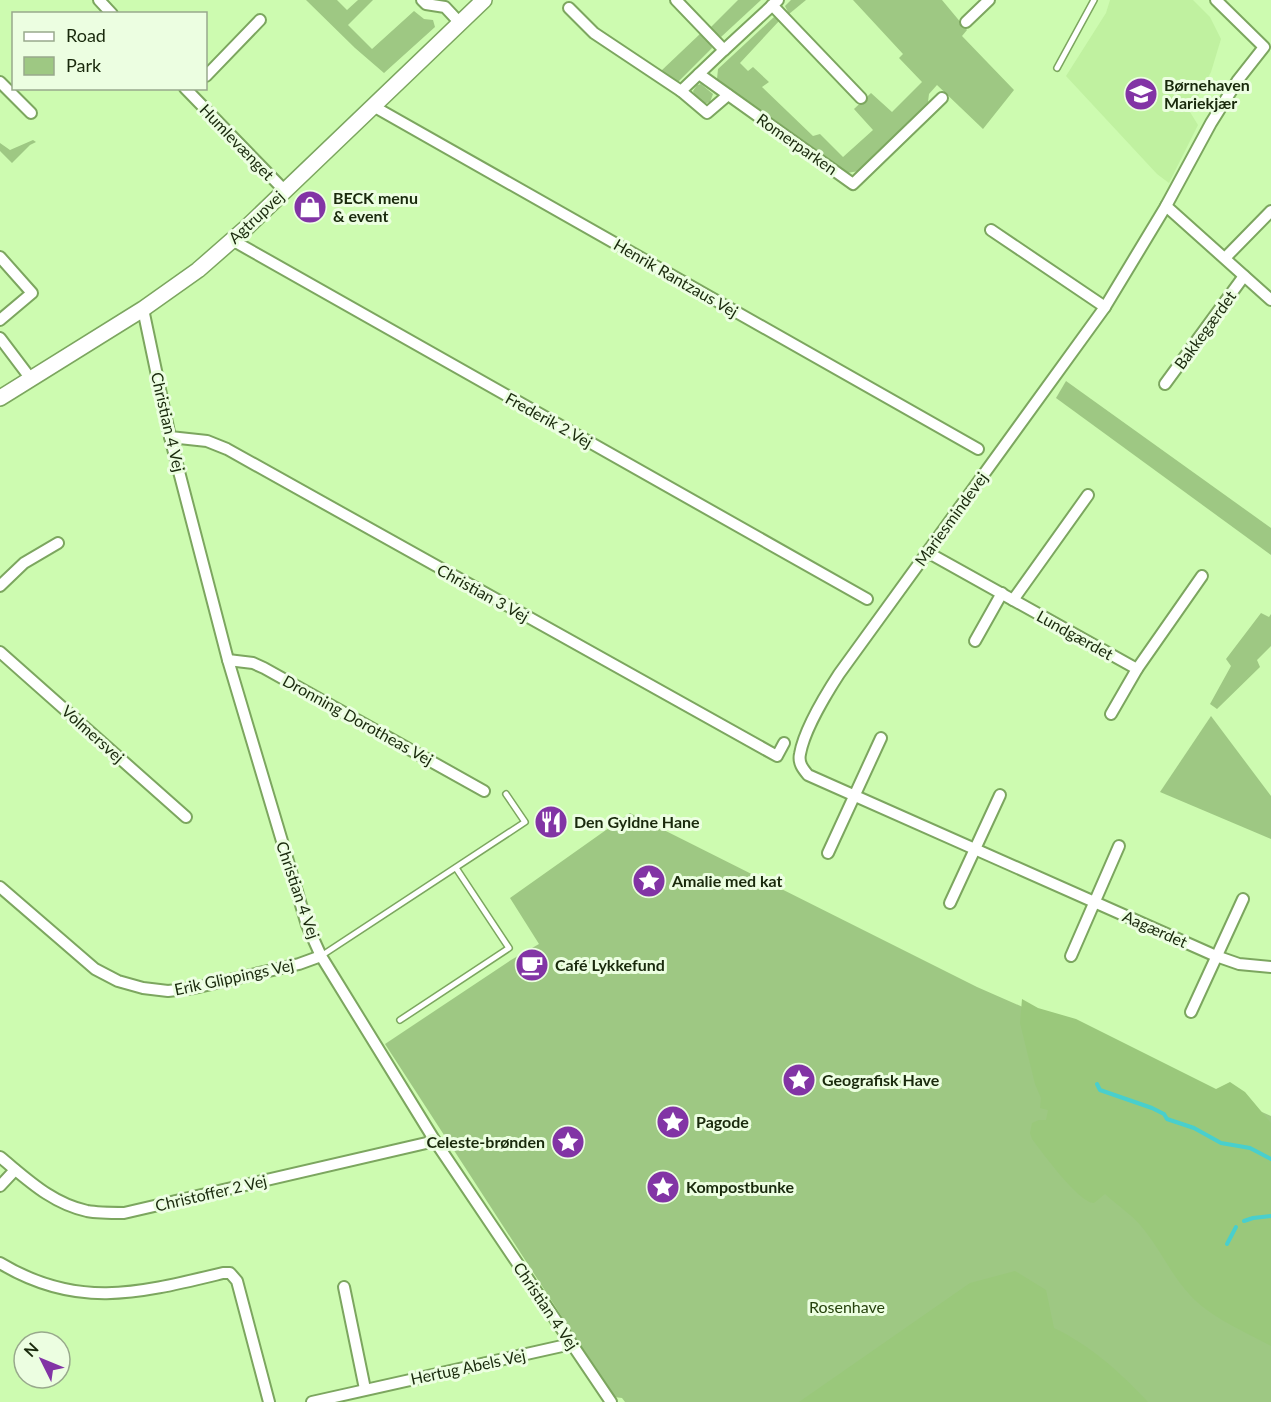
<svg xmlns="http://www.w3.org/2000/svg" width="1271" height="1402" font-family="Lato,sans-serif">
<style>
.built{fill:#c0f1a0}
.green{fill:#9ec883}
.forest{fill:#9ac87b}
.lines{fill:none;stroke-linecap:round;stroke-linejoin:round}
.stream{stroke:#49cfcd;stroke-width:4}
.lane-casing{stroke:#7ca65f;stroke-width:8}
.street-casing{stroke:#7ca65f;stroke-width:14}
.secondary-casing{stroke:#7ca65f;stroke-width:18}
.lane{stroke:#fff;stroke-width:5}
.street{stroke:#fff;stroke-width:10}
.secondary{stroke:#fff;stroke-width:15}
.labels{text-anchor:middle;stroke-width:6;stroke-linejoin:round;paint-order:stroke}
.poi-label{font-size:16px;font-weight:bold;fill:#19290c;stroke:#ecfee1;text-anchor:start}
.street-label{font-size:16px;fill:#19290c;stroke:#ecfee1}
.park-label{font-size:16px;fill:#25420c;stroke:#ecfee1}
</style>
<rect width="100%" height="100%" fill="#cdfbb0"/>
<polygon class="built" points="1110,0 1193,0 1210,17 1221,39 1211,72 1190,112 1198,125 1169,183 1157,174 1066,76 1106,13"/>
<g class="green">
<polygon points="306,0 337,0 347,10 358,0 373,0 348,25 372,49 414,11 424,19 433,20 435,27 384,73 355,48"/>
<polygon points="738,0 761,0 721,37 710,28"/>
<polygon points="791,0 806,0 789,14 785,6"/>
<polygon points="853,0 942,0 967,30 962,36 1014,90 983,129 937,85 929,94 928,102 899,132 859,171 847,173 717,79 718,69 774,17 780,20 740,63 748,71 753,67 769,82 762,87 813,136 820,134 843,157 873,130 854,109 871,93 892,112 922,82 899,58 903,54"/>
<polygon points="701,33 710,42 712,48 678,82 671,80 661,71"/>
<polygon points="701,84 713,94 710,102 704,104 695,96 693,91 697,85"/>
<polygon points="33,140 36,142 30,145 12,163 0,151 0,143 10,150"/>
<polygon points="1066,381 1271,528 1271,555 1056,398"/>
<polygon points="1261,613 1269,617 1271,614 1271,646 1257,660 1260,667 1217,709 1210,704 1231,666 1226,659"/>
<polygon points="1211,716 1271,796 1271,839 1160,792"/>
<polygon points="630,813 977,987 1271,1116 1271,1402 625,1402 622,1398 614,1397 385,1044 511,960 539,944 510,898"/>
</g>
<g class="forest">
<path d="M1022,999l16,9 38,11 140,70 14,-7 15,10 26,31v223c-27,-15 -60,-28 -81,-51 -18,-19 -29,-44 -45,-64 -11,-15 -27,-25 -40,-37l-11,9c-15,0 -52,-51 -62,-64l-2,-6 2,-10 7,-3h7l2,-10 -8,-2 1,-10 -6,-14 -15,-61z"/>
<path d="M1015,1271l31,19 8,38c36,17 67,45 94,74h-349l171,-119z"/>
</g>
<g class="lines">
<g class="stream">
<polyline points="1097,1084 1100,1090 1152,1108 1164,1114 1167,1119 1194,1128 1221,1143 1250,1148 1271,1159"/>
<polyline points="1244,1221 1253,1218 1271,1216"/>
<polyline points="1227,1244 1236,1227"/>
</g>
<defs>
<g id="lane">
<polyline points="1057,68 1094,0"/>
<polyline points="321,956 525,822 506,794"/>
<polyline points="400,1020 509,948 456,868"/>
</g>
<g id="street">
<polyline points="99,0 112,14"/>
<polyline points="422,0 426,4 445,7 460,23"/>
<polyline points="676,0 724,50 778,0"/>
<path d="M1216,0l48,47 -26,33 -27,43 -45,83 -61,101 -266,367c-13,20 -35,57 -39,80 -2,9 3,15 8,21l408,181 23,8 32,3"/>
<polyline points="772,5 861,98"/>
<polyline points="569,8 594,33 681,91 724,50"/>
<polyline points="966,22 989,0"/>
<polyline points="699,74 853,184 942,98"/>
<polyline points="206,76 260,20"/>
<polyline points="0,82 31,113"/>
<polyline points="185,88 285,191"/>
<polyline points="681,91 707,113 728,95"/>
<polyline points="373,106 978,449"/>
<polyline points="1166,206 1271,300"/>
<polyline points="991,230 1105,307"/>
<polyline points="232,240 867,599"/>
<polyline points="0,257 32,293 0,320"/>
<polyline points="1225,258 1271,211"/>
<polyline points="143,309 170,437 228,660 307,925 321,956 435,1141 611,1402"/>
<polyline points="0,338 31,379"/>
<polyline points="1165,384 1244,276"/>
<polyline points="170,437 207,441 227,449 777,756 784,743"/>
<polyline points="927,552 1137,669 1111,714"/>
<polyline points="0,586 24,563 58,543"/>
<polyline points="1013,600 1088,495"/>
<polyline points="975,641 1002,593"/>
<polyline points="0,652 186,817"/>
<polyline points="228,660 253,663 264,668 484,791"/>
<polyline points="1137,669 1202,576"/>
<polyline points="828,853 881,738"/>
<polyline points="0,887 95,969 118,981 143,988 168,991 194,988 299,964 321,956"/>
<polyline points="950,903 1000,795"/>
<polyline points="1071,956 1119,846"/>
<polyline points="1191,1012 1243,899"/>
<path d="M0,1157c27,22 51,46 87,54 11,2 25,2 37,2l311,-72"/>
<polyline points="0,1186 15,1170"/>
<path d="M0,1263c78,47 140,30 223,10h7l7,8 32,121"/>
<polyline points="344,1287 365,1389"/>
<polyline points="312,1402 571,1344"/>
</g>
<polyline id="secondary" points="0,398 143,309 198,270 246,228 484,0"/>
</defs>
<use href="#lane" class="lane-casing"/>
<use href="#street" class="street-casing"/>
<use href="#secondary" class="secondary-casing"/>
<use href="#lane" class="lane"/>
<use href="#street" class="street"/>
<use href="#secondary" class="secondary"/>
</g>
<defs>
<symbol id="school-disc" viewBox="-11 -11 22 22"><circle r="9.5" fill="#8234a5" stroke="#ecfee1"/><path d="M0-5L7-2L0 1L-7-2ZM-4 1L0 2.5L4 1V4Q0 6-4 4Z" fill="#fff"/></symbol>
<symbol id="shop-disc" viewBox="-11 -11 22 22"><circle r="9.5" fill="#8234a5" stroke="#ecfee1"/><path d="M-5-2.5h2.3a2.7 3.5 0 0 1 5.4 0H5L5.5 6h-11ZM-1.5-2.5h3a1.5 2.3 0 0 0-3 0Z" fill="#fff"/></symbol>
<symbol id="restaurant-disc" viewBox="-11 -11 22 22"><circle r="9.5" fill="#8234a5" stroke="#ecfee1"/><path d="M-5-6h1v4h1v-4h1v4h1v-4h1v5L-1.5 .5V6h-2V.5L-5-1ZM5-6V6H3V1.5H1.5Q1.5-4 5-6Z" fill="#fff"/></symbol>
<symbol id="sight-disc" viewBox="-11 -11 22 22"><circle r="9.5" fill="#8234a5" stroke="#ecfee1"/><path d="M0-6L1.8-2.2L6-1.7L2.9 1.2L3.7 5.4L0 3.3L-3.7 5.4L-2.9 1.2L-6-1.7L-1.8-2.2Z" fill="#fff"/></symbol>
<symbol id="cafe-disc" viewBox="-11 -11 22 22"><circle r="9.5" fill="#8234a5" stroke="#ecfee1"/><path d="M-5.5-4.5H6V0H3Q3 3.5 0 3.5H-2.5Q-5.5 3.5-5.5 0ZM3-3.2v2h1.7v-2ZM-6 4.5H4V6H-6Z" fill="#fff"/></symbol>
</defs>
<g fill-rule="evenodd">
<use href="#school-disc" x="1122" y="75" width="38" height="38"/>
<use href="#shop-disc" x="291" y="188" width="38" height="38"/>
<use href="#restaurant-disc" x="532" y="803" width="38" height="38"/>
<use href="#sight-disc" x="630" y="862" width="38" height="38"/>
<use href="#cafe-disc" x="513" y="946" width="38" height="38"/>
<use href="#sight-disc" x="780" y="1061" width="38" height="38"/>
<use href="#sight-disc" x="654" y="1103" width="38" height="38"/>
<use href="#sight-disc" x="549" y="1123" width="38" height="38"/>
<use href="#sight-disc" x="644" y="1168" width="38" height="38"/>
</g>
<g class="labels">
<g class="poi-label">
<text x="1164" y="91">Børnehaven<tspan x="1164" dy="18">Mariekjær</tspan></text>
<text x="333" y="204">BECK menu<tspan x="333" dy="18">&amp; event</tspan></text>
<text x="574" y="828">Den Gyldne Hane</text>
<text x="672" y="887">Amalie med kat</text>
<text x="555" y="971">Café Lykkefund</text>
<text x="822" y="1086">Geografisk Have</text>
<text x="696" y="1128">Pagode</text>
<text x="545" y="1148" text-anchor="end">Celeste-brønden</text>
<text x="686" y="1193">Kompostbunke</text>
</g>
<g class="street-label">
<text transform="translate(237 142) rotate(46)" y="6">Humlevænget</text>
<text transform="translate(797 144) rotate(35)" y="6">Romerparken</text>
<text transform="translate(256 217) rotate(-43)" y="6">Agtrupvej</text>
<text transform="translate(676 278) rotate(30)" y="6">Henrik Rantzaus Vej</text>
<text transform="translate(1205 330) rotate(-54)" y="6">Bakkegærdet</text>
<text transform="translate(549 420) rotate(29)" y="6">Frederik 2 Vej</text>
<text transform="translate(168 422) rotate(77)" y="6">Christian 4 Vej</text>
<text transform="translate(951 519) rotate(-54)" y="6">Mariesmindevej</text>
<text transform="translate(483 593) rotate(29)" y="6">Christian 3 Vej</text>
<text transform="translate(1075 635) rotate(29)" y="6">Lundgærdet</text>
<text transform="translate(358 720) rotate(29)" y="6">Dronning Dorotheas Vej</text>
<text transform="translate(93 734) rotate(42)" y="6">Volmersvej</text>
<text transform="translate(298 890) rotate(71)" y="6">Christian 4 Vej</text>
<text transform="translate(1155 929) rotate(24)" y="6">Aagærdet</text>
<text transform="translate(234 977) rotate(-12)" y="6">Erik Glippings Vej</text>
<text transform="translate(211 1193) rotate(-13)" y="6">Christoffer 2 Vej</text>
<text transform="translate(546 1306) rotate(56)" y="6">Christian 4 Vej</text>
<text transform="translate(468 1367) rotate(-12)" y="6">Hertug Abels Vej</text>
</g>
<g class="park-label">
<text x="847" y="1313">Rosenhave</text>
</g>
</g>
<rect x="12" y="12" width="195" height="78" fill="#ecfee1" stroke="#98a98c" stroke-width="1.5"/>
<rect x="24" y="32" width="30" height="9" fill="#ffffff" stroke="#98a98c" stroke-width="1.5"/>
<text x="66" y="42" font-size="18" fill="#19290c">Road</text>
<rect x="24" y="57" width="30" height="18" fill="#9ec883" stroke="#98a98c" stroke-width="1.5"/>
<text x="66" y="72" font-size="18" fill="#19290c">Park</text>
<g transform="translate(42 1360) rotate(313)"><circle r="28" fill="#ecfee1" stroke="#98a98c" stroke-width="1.5"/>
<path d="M0-4.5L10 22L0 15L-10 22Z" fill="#8234a5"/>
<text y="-9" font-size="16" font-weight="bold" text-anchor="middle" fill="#19290c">N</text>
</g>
</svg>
